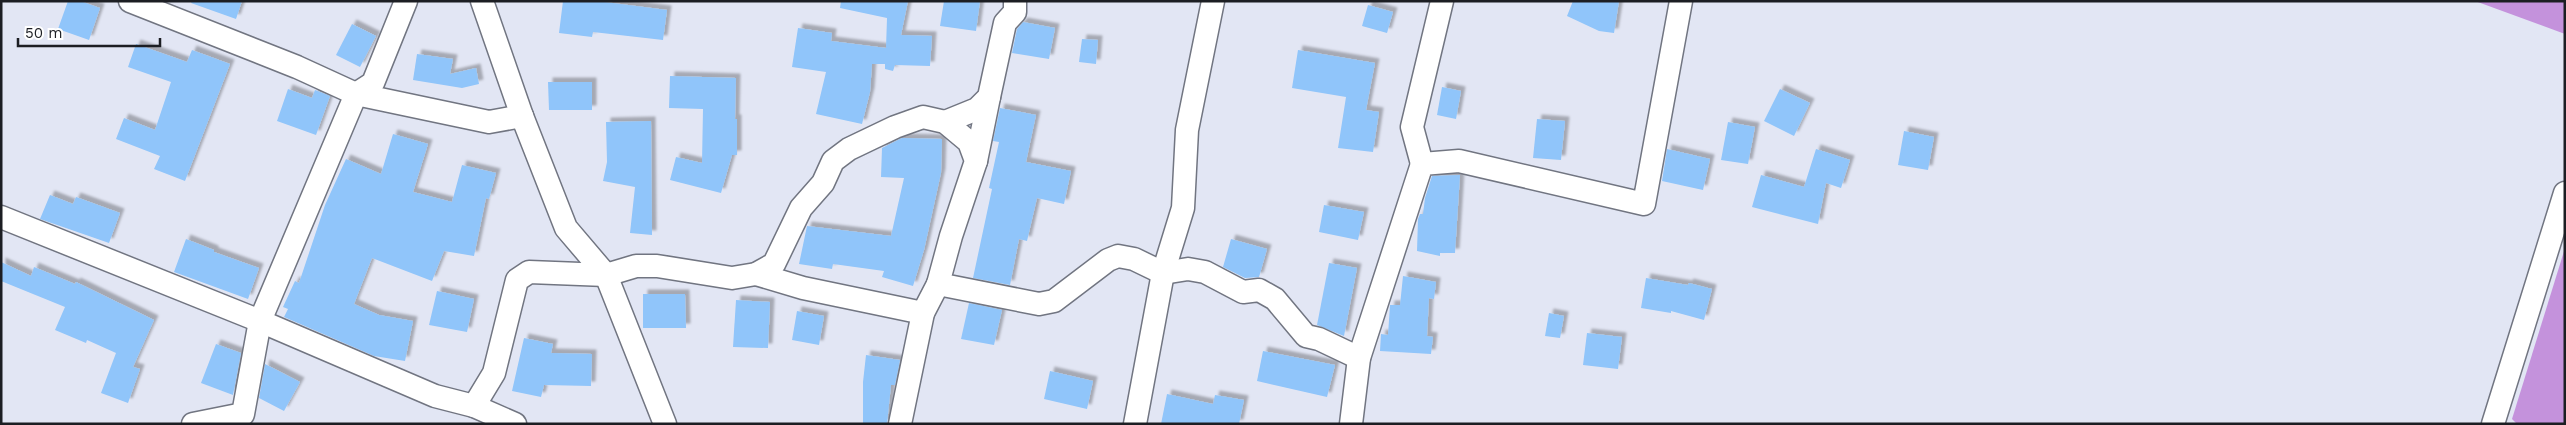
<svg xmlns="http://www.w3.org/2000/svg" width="2566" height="425" font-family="'Work Sans',sans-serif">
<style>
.forest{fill:#c492dc}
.building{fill:#90c5fa;filter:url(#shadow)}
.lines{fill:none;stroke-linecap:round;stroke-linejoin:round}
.street-casing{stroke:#717581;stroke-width:25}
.street{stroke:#fff;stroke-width:22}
</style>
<defs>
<filter id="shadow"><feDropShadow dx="4.5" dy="-4.5" stdDeviation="1" flood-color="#0004"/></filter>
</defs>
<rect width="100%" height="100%" fill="#e2e6f4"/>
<g class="forest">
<polygon points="2475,1 2565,1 2565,34"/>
<polygon points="2565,248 2565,424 2517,424 2512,419"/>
</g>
<g class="building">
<polygon points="68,1 80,1 100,8 89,40 58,29"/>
<polygon points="192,1 242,1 236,19 191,3"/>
<polygon points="563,1 597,1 667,10 663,40 593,32 592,37 559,33"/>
<polygon points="841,1 908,1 901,35 932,36 930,66 895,65 893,71 885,69 885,64 872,64 870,92 862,124 816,114 826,72 792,67 798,28 832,33 831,41 886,48 887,18 840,8"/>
<polygon points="944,1 980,1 976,31 940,26"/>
<polygon points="1573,1 1619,1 1614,33 1599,31 1567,16"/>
<polygon points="1368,5 1393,12 1387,33 1362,26"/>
<polygon points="1023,22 1055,28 1049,59 1012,53 1017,29"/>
<polygon points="352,24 376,36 360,67 336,55"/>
<polygon points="1082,39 1098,40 1096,64 1079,62"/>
<polygon points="136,44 187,62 192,50 230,64 185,181 154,169 160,156 116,139 124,118 155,130 171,82 128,67"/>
<polygon points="1298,50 1375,63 1366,110 1379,112 1373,152 1338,148 1346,97 1292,88"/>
<polygon points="417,54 453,59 450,74 476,68 479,84 462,88 413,80"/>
<polygon points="670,76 736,78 735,119 737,119 737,155 732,155 721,193 670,180 676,157 702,163 703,109 669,108"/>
<polygon points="548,82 592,82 592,110 549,110"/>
<polygon points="1442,87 1461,91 1456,119 1437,115"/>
<polygon points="288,89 312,98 315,90 330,96 316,135 277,121"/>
<polygon points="1780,89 1810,103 1794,136 1764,121"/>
<polygon points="1000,108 1036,115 1026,162 1071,171 1064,204 1037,198 1027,241 1019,239 1010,285 973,278 992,189 989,188 999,142 993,141"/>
<polygon points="1537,119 1565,121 1561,160 1533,158"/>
<polygon points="651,121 652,235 630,233 635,187 603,181 607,162 606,122"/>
<polygon points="1728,122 1755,127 1748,164 1721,160"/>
<polygon points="1904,131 1934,137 1928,170 1898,165"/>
<polygon points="393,134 428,144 413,192 452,202 462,165 496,173 489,199 486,198 474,256 444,251 432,281 372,258 354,304 379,315 413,321 405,361 374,356 284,317 288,309 283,307 295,281 299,283 325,205 346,159 381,174"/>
<polygon points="902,138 942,139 941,173 924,250 913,286 882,277 884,271 833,264 832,269 799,264 807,226 891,236 904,178 881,177 882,148"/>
<polygon points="1667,149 1710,159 1703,190 1662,181"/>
<polygon points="1816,149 1850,160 1841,188 1826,183 1818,224 1752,207 1761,175 1804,187"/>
<polygon points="1460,175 1455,253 1440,253 1440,256 1417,251 1418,219 1420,214 1423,214 1425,198 1432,176"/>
<polygon points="50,195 73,204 76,197 120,213 109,243 40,219"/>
<polygon points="1324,205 1364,212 1358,240 1319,232"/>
<polygon points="186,239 214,250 214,252 259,268 248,299 174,272"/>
<polygon points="1231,239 1267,249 1259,277 1245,278 1223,267"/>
<polygon points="1,262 31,276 34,267 75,284 76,282 154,320 133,367 140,369 128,403 101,393 116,353 87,340 86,343 55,330 65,307 1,281"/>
<polygon points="1329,263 1357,268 1344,336 1317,325"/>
<polygon points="1403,276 1436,282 1434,299 1429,298 1427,336 1433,337 1431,354 1380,351 1381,334 1388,335 1390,305 1400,305"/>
<polygon points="1646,278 1688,285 1689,283 1712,289 1704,320 1671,311 1671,313 1641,308"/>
<polygon points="437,291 474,299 467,332 429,325"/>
<polygon points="643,294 685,294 686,328 643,328"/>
<polygon points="736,300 770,302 768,348 733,347"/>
<polygon points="969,303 1002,310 994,345 961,339"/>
<polygon points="797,311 824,316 819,345 792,340"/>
<polygon points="1549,313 1564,316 1560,338 1545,336"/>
<polygon points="1587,333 1622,337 1618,369 1583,365"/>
<polygon points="524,338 553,344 551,353 592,354 591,386 544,385 541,397 512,391"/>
<polygon points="216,344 241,353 233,395 201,383"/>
<polygon points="1263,351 1335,365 1327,397 1257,381"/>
<polygon points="866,355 900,360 895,385 891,385 887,424 863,424 863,382"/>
<polygon points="265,364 300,382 284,411 259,398"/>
<polygon points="1050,371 1093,381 1087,409 1044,399"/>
<polygon points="1167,394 1213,404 1215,395 1244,400 1239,424 1161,424"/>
</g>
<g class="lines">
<defs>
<g id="street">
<polyline points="130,1 297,67 356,94 489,122 522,116"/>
<polyline points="482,1 522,116 566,228 606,275 665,424"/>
<polyline points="945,122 977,109 989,97 1005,23 1015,12 1015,1"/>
<polyline points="976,161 989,97"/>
<polyline points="1422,164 1412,127 1442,1"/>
<polyline points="1,217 260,321 435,396 474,406 494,373 517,280 529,272 606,275 636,266 657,266 732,278 756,274 774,264 801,208 823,183 833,161 849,149 895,127 923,117 945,122 969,142 976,161 951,236 938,284 1039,304 1054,301 1108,260 1118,256 1134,259 1163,273 1188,269 1205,272 1243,292 1259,290 1275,299 1306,336 1319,339 1359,358"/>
<polyline points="756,274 803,288 923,313"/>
<polyline points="474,406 515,424"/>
<polyline points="193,424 243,414 260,321 356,94 373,83 406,1"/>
<polyline points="900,424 923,313 938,284"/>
<polyline points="1135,424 1163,273 1183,208 1187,130 1213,1"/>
<polyline points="1351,424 1359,358 1422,164 1459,161 1644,204 1681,1"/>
<polyline points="2493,424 2565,193"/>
</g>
</defs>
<use href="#street" class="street-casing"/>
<use href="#street" class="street"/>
</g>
<rect width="2566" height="425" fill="none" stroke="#1c1e23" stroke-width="5"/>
<path d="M18 38v8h142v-8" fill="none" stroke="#1c1e23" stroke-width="2.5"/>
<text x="25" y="38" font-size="15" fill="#1c1e23" stroke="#ffffff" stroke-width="4" paint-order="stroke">50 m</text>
</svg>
